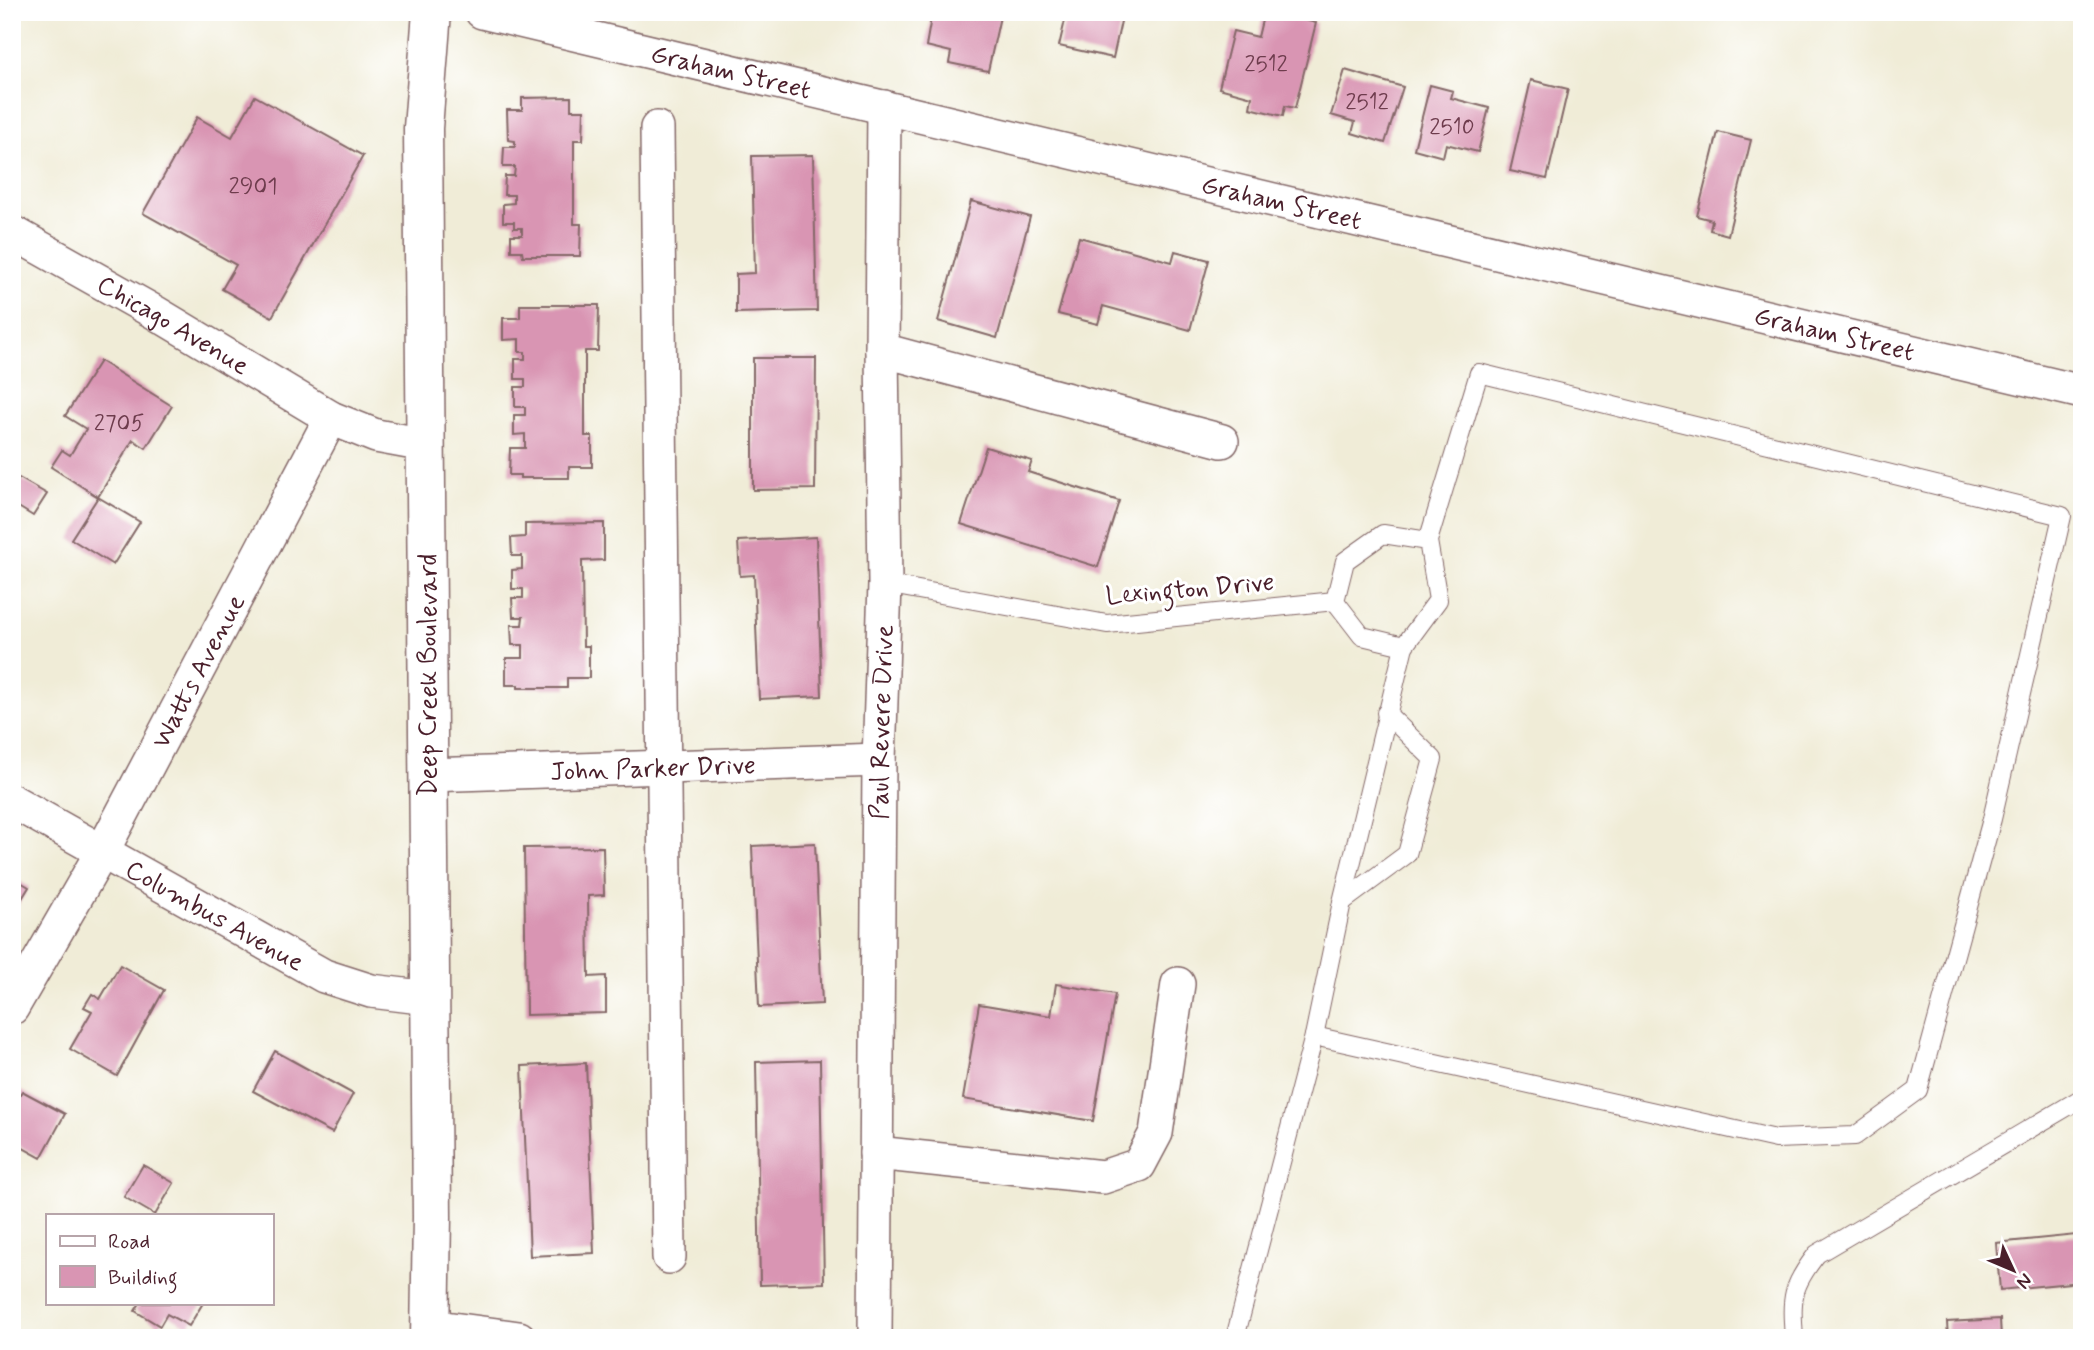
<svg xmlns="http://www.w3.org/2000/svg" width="2094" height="1350" font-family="Mynerve,sans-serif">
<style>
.building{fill:#d995b3}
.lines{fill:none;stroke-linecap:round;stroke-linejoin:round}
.service-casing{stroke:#846767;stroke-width:20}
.minor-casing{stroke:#846767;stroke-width:36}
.tertiary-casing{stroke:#846767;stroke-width:41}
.service{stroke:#fff;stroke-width:18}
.minor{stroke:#fff;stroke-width:33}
.tertiary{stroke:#fff;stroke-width:38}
.labels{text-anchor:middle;stroke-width:6;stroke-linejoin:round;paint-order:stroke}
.number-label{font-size:23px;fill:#6e3c4d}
.street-label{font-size:26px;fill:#4a1f2b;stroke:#fff}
</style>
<rect width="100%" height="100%" fill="#fff"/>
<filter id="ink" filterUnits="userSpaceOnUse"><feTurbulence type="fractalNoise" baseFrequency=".0143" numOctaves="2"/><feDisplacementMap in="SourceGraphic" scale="14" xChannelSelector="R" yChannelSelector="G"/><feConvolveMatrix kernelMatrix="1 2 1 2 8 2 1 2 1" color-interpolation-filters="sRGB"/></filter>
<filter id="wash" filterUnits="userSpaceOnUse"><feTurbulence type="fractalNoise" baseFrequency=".00686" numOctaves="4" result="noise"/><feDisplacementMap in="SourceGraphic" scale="28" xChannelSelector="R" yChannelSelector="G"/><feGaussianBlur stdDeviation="1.57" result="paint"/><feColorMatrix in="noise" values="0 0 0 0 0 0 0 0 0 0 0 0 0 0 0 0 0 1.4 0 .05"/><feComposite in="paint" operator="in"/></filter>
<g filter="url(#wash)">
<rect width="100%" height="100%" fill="#f0ecd7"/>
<g id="blocks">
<g class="building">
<polygon points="932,12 1001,12 988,71 949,63 951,52 926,46"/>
<polygon points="1067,12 1123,12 1113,58 1059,46"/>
<polygon points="1264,12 1274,12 1316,23 1295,108 1285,106 1283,116 1250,108 1252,97 1219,88 1233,31 1258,37"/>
<polygon points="1345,70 1403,87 1385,143 1352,133 1355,122 1331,115"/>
<polygon points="1531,80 1568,89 1547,179 1510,171"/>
<polygon points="1430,85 1453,91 1451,98 1489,108 1478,152 1446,144 1443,157 1414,149"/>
<polygon points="255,96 363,156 272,317 222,289 236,265 143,213 197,117 232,137"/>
<polygon points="571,97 571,110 584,110 583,140 574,140 574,224 581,224 580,256 523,256 522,251 511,251 511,235 522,235 522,228 514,228 514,222 503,222 503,204 514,203 514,195 504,195 505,176 514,176 515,167 503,167 504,147 515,147 515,141 508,140 507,110 522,110 522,98"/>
<polygon points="1718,132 1751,140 1728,235 1710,230 1712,220 1697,216"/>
<polygon points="813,155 817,311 736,313 736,274 755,273 752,156"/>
<polygon points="971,201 1030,217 997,338 938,321"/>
<polygon points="1079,237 1172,262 1175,251 1209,260 1190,330 1103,306 1098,324 1058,314"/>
<polygon points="520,305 599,305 598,351 585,351 585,436 592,436 592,467 569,467 569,478 520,478 520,475 509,475 510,448 525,448 525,434 514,435 514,415 525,415 525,407 515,407 515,387 525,387 525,379 515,379 515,359 525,359 525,352 519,352 519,339 503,340 503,318 520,318"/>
<polygon points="753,358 816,358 815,489 753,490"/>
<polygon points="100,361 172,406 146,448 133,440 98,497 140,522 113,565 71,539 98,497 51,467 62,450 70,455 86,429 65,416"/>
<polygon points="986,447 1032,461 1028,472 1119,501 1098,567 961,524"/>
<polygon points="19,478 47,494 33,516 12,503 12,489"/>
<polygon points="604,523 604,560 582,561 583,646 589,646 589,678 567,678 567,688 518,688 518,685 506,685 506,658 523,658 523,645 512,645 511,625 522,625 523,617 513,617 512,598 523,598 523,589 512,589 512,570 522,569 522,556 512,556 511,538 525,537 525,524"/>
<polygon points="816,537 822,696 759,699 754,575 740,576 738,541"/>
<polygon points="815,843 822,1004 759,1007 752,846"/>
<polygon points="603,847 604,895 588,896 589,977 606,976 606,1013 526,1015 524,848"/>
<polygon points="12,877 29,887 12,915"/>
<polygon points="120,965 164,990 117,1076 70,1049 92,1011 84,1007 92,994 100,999"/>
<polygon points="1056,984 1115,994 1093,1121 963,1099 979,1004 1051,1016"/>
<polygon points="275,1051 353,1094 332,1133 253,1091"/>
<polygon points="820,1060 824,1283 760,1285 756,1062"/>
<polygon points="586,1063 594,1253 530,1256 522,1066"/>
<polygon points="22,1091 65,1114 41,1158 12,1142 12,1108"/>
<polygon points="143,1165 174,1183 155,1215 124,1197"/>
<polygon points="2076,1235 2080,1282 2000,1290 1996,1243"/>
<polygon points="140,1303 203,1303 189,1326 167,1314 160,1326 135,1311"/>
<polygon points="2000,1319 2001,1338 1948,1338 1947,1322"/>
</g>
</g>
</g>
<g filter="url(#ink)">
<use href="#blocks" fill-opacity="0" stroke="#846767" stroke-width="2"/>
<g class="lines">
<defs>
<g id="service">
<polyline points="885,584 1107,624 1335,601"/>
<polyline points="1342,902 1407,854 1433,759 1386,713"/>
<polyline points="1314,1036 1776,1139 1855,1136 1918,1090 1992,819 2062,516 1479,373 1428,541 1438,600 1404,646 1362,636 1335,601 1345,561 1383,534 1428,541"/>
<polyline points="1235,1338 1314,1036 1342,902 1404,646"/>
<path d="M1794,1338c-3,-41 -3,-51 23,-84l265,-156"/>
</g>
<g id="minor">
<path id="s1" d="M482,12l1600,380"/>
<polyline points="657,128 669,1257"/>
<path id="s2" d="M12,232l144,81 175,105 45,18 49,9"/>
<polyline points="882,350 1222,441"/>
<path id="s3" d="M427,775l452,-15"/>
<path id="s4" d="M12,801l312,175 47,15 58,7"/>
<path id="s5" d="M12,1008l90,-156 229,-434"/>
<polyline points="876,1153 1103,1177 1139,1165 1156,1133 1178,984"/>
<polyline points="430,1326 519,1338"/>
<path id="s6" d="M875,1338l4,-578 6,-176 -3,-234 2,-243"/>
</g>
<polyline id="tertiary" points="430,1338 432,1217 423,128 432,12"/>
</defs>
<use href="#service" class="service-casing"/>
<use href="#minor" class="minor-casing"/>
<use href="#tertiary" class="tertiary-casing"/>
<use href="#service" class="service"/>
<use href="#minor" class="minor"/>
<use href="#tertiary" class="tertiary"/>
</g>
</g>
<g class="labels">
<g class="number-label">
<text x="1266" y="71">2512</text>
<text x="1367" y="109">2512</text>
<text x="1452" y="134">2510</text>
<text x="253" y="193">2901</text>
<text x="119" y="430">2705</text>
</g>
<g class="street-label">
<text dy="9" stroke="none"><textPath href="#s1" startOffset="256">Graham Street</textPath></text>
<text dy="9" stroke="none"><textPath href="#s1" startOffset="822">Graham Street</textPath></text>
<text dy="9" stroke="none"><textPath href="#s2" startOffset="186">Chicago Avenue</textPath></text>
<text dy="9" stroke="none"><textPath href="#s1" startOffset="1390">Graham Street</textPath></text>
<text transform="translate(1190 588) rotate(-5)" y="9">Lexington Drive</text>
<text dy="9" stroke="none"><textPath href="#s5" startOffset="385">Watts Avenue</textPath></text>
<text transform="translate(427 675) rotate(-90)" y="9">Deep Creek Boulevard</text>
<text dy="9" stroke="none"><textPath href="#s6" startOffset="616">Paul Revere Drive</textPath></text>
<text dy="9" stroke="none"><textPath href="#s3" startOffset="226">John Parker Drive</textPath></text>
<text dy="9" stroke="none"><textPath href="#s4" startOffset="233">Columbus Avenue</textPath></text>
</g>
</g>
<rect width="2094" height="1350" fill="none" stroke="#fff" stroke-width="42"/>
<rect x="46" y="1214" width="228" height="91" fill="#ffffff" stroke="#b7a5aa" stroke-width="2"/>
<rect x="60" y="1236" width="35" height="10" fill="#ffffff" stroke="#b7a5aa" stroke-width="2"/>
<text x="108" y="1248" font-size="21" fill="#4a1f2b">Road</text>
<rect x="60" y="1266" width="35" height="21" fill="#d995b3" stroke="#b7a5aa" stroke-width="2"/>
<text x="108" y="1284" font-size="21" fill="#4a1f2b">Building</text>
<g transform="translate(2013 1270) rotate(134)" stroke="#ffffff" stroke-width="5" paint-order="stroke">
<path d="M0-5L12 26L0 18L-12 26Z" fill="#4a1f2b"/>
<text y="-10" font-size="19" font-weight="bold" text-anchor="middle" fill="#4a1f2b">N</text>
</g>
</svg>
